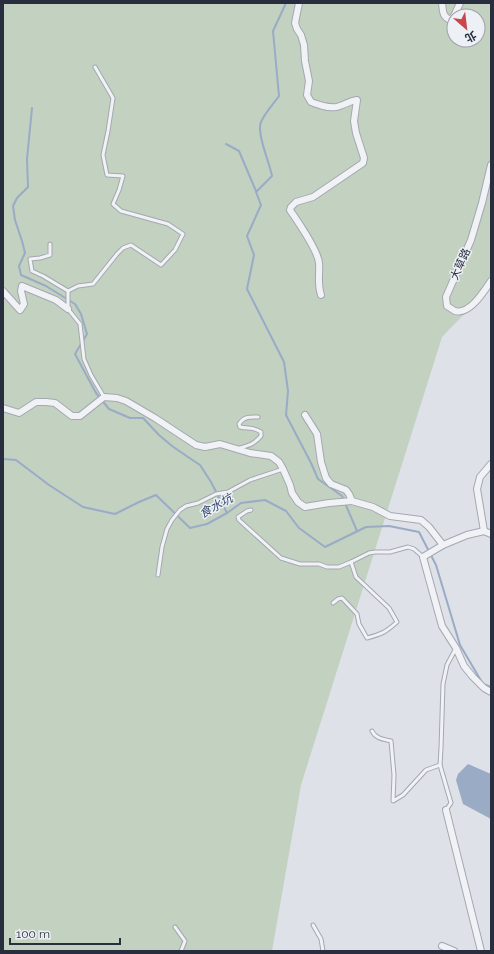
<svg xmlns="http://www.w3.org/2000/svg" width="494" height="954" font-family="Raleway,'Noto Sans TC',sans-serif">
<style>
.green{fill:#c2d1c0;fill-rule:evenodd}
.water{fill:#9aabc6}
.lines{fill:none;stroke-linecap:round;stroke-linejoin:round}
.stream{stroke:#9aabc6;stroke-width:2}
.service-casing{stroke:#a4a8b1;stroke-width:5}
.minor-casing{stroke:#a4a8b1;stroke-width:8}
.service{stroke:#f1f2f6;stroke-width:3}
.minor{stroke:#f1f2f6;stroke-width:6}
.labels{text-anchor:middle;stroke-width:3;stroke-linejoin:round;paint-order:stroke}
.street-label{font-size:11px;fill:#282e3d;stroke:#edf0f5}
.water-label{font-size:12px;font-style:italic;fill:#34486f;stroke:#edf0f5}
</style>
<rect width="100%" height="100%" fill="#dee1e7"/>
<path class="green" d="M3,3h488v280l-17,21 -32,33 -141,448 -29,166h-269zM454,16h24v24h-24z"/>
<polygon class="water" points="468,764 491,774 491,819 463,804 456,780 458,774"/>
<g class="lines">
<g class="stream">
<path d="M286,3l-13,28 6,65c-5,7 -15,18 -18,26 -5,10 9,42 11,54l-16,16 5,13 -14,31 7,19 -7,34 37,73 4,29 -2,24 25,48 7,16 24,17 15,35"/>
<polyline points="32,108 27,159 28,187 17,198 13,206 15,220 22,241 25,253 19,266 21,275 46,286 75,304 81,314 87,334 75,354 96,393 109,409 130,418 143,418 159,435 172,446 188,457 200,465 211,482 227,513"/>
<polyline points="226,144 239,151 256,191"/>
<polyline points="3,459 16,460 49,485 83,507 115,514 139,502 156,495 190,528 207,524 227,513 241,503 265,500 286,511 299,528 325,547 366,527 389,526 419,532 436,565 460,645 483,684 491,687"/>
</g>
<defs>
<g id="service">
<polyline points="95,67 113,98 108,131 103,155 107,175 123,176 119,190 113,204 121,211 168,224 183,234 175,250 161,265 131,245 123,248 117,254 93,284 78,286 68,291 68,309 80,324 84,359 91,375 104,397"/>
<polyline points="50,244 50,255 40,258 30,259 32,271 43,276 68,291"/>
<path d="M240,448c10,-3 14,-4 21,-12v-4c-6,-5 -13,-3 -21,-5l-1,-3c5,-8 11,-7 19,-7"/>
<polyline points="251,510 247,511 238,517 239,520 281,558 300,564 319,564 327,567 339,567 351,562 369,553 375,552 390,552 408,547 414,549 423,557"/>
<polyline points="158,575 162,547 167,529 172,520 180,510 186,506 198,503 216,494 228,492 250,480 283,469"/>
<path d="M333,603l5,-4 4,-1 15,16 2,10 8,14c15,-4 19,-6 30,-16l-8,-14 -33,-31 -5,-15"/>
<path d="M372,731c4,8 11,8 19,10l3,34 -1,26 10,-6 23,-25 14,-5"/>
<polyline points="446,810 451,803 440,765 441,748 443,684 447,665 456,648"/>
<polyline points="313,925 321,939 323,951"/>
<polyline points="175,927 185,941 181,951"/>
</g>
<g id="minor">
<path d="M299,3l-4,20 2,6 4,6 3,10 1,16 4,20 -2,14 4,7c8,3 16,6 25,5 7,-1 13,-6 21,-7l-3,21 2,12 8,25 -1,5 -50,34 -17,5 -5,5 -1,3c8,12 28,40 29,53 1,11 -2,20 2,32"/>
<path d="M442,3c1,8 0,13 8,17l4,-4 6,-13"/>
<path d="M491,165l-9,38 -11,37 -25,57 1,9c2,1 6,4 8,5 15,4 29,-20 36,-30"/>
<polyline points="3,291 20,310 24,304 21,291 22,286 56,300 68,309"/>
<polyline points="3,408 19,413 36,402 46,402 55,403 72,416 80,416 104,397 117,398 126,401 155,418 196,445 205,447 220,444 250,453 271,456 279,462 283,469 290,485 292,493 298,502 305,507 329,503 352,501"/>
<polyline points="305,415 317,434 321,462 326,478 331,484 346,490 349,494 352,501 373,507 390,516 421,520 429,527 443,545"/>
<polyline points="484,531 477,489 480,477 491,464"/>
<polyline points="491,534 484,531 467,535 443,545 423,557 442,626 456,648 464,666 473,677 484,688 491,692"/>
<polyline points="446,810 481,951"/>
<polyline points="442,946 454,951"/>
</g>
</defs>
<use href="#service" class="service-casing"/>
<use href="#minor" class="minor-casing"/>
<use href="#service" class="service"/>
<use href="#minor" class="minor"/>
</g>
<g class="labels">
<g class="street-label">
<text transform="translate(460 264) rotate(-66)" y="4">大草路</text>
</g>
<g class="water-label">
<text transform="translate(216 506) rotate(-29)" y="4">食水坑</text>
</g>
</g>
<rect width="494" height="954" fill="none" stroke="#282e3d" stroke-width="8"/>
<g transform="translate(466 28) rotate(152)"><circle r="19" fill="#edf0f5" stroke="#9ea2ab"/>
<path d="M0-3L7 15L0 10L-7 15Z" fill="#c8474d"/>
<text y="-6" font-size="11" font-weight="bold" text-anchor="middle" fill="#282e3d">北</text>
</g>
<path d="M10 938v6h110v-6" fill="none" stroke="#282e3d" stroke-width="2"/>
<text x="16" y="938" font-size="12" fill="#282e3d" stroke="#edf0f5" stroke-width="3" paint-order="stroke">100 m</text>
</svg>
